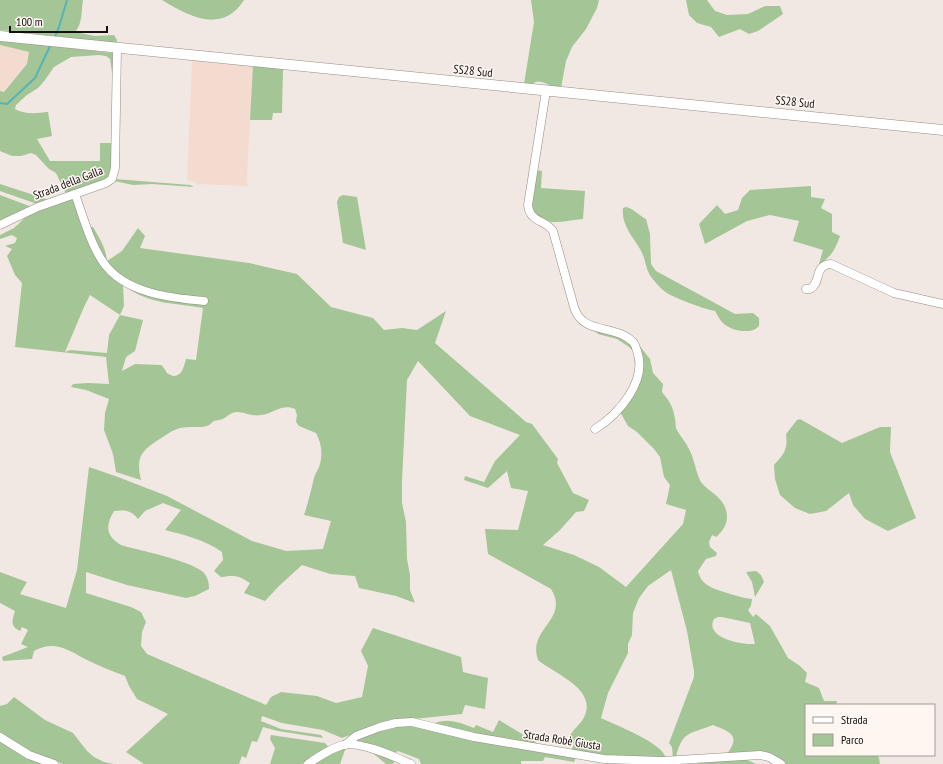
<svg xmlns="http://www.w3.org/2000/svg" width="943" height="764" font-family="'PT Sans Narrow',sans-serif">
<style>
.industrial{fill:#f3dbd0}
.green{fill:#a4c596;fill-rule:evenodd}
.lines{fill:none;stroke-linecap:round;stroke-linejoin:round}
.stream{stroke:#56b3b6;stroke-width:2}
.minor-casing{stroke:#958c86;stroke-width:9}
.major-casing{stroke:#958c86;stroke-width:11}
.minor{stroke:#fff;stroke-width:8}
.major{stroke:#fff;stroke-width:10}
.labels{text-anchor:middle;stroke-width:3;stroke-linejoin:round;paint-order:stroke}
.street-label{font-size:12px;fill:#120f0d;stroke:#fef6f1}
</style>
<rect width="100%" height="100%" fill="#f2e8e3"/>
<g class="industrial">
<polygon points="0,45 29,52 27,64 4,92 0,91"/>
<polygon points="192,60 253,66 247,178 247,183 249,186 197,184 192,181 187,180"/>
</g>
<g class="green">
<path d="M0,0h83c-2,11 0,23 -8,32l20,4 19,-1 3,5v3l-117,-13z"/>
<path d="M162,0h82c-22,34 -54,17 -82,0z"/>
<path d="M531,0h68l-2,8 -11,21 -14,18 -6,14 -5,27c-3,0 -6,0 -9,-1 -7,-4 -14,-9 -21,-2l-7,-1 10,-62z"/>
<polygon points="686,0 707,0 715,11 727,15 748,14 765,6 780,6 783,14 758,31 749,34 740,29 719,37 711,27 697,23 689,15"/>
<path d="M0,40l112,13 2,2 -1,24 -3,-20 -4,-3 -7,-1 -28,2 -17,10 -9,13 -7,8 -11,7 -11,10 -1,4c10,6 23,4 33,3l4,24 -15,3 13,22h50v-18h13l-1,27 -2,7 -44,17 -10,-21 -7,-4 -13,-14 -5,-2 -10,3h-9l-12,-5v-60l4,1 23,-28 2,-12 -29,-7z"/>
<polygon points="253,66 283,69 282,113 273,113 272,120 250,120"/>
<path d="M536,170l6,1 -1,17 44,3 -2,28c-19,2 -40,9 -52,-9z"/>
<polygon points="115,179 190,185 194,187 152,184 133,185 114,181"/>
<polygon points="0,184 49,200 37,204 0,191"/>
<path d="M811,186v11l14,2 -4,9 11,6v18l8,4c-4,12 -9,22 -21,28l4,-14 -30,-9 6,-20 -29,-6 -23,6 -42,23 -6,-20 18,-19 8,9 13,-4 4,-12 8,-8z"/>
<polygon points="0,195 32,207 0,223"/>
<polygon points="343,195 357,197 366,250 343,243 337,202 339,197"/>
<path d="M69,199l6,2c7,21 14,46 27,64 5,8 13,14 21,19l1,22 -4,9 23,5 -8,31 -9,6 -4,14 13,-7 26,1c3,2 4,5 6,8 1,1 4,2 6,3 9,1 11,-10 13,-17l10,1 7,-52c-26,-5 -50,-3 -74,-19v-2c24,11 49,14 75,17v-6c-32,-5 -75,-6 -97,-35 -8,-11 -12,-24 -17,-36h3c7,12 13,21 14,34l15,-10 16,-23 7,8 -5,12 109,15 48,11 34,33 42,11 11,12 18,-2 15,2 29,-19 -11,32 91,79 6,2 26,35 -1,4 16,30 16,7 -5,11 -8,1 -16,18 -17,15 31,10 25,12 27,20 57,-63 3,-14 -20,-6 4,-19 -6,-8 -4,-20 -6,-8 -17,-17 -9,-6 -9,-16c19,-23 29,-40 16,-70l15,19 3,14 10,11 -1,8c8,10 11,14 13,27 1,3 0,6 1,9 3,7 10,14 13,21 5,9 6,19 10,29 4,12 23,16 27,32 3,11 -1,19 -10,27l-4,-2 -3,7 1,5 7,6 -1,3 -10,3 -8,12c3,14 14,17 26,21 10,3 18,6 28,7l-1,7 -3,4 5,7 3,-3 14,12 18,32 12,8 7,7 -2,9 14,6 5,13h13l-1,4h-30v50h71l2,3 1,6h-95c-20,-17 -34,-11 -59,-9 16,-20 4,-23 -13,-30 -23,9 -31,6 -37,32l-3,1 -1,-11 -3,-4 25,-66v-6l-7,-40 -16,-61 -23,16 -9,12 -6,15 -1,22 -4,9v9l-20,40 -7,25c14,7 62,25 65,40l-63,-2 -32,-5 3,-7 -5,-6c4,-10 13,-14 16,-23 11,-27 -32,-42 -47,-55 -11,-32 32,-40 13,-71l-63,-35 -3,-25 33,1 10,-39 -17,-3 -4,-17 -19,17 -24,-8 1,-4 19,6 11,-21 25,-26 -50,-19 -52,-55 -11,19 -5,101v22l4,19 1,37 3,16v15l5,13 -19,-7 -37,-8 -4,-12 -25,-2 -28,-9 -23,21 -14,15 -21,-8 6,-10c-12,-8 -16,-8 -29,-6l-7,-6 9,-11 -1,-8c-17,-12 -37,-17 -57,-22l16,-20 -18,-7 -18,8 -7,8c-7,-9 -13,-9 -24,-8 -9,15 -8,25 7,34 20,6 68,15 82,27 5,5 6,11 6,17l-14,7 -9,2 -59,-13 -41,-13v21l45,14 10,5 5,10 -4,10 -1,14 6,8 119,51 5,-8 10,-5 36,4 19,7 26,-6 6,-31 -7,-15 12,-23 88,29 2,15 25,6 -3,31 -20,-4 -3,9 -68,7 -15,3 -37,14 -19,-8 -41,-7 -20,-7 -1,5 20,8 40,6 2,3 -45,-7 -15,-4 -6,15 -5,-1 -6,17 -4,-2 -3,8h-95l-18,-12 42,-38 -31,-15 -8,-13 -4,-10c-13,-5 -26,-10 -38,-16 -17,-9 -33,-21 -53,-9l-2,8 -29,2 -1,-4 26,-10 -7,-3 7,-14 -6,-3 -2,4c-10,-4 -8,-11 -5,-20l-15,-8v-31l27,10 -7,12 46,14 11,-38 12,-103 29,10 49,19 85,45 34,10 37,-2 8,-28 -27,-6c4,-12 7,-24 10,-37 1,-5 5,-9 6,-14 3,-11 1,-22 -4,-31l-17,-7 -3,-4 1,-7 -2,-6c-13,-6 -22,5 -34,6 -9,2 -16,-3 -24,-3 -6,0 -9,4 -14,7 -2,1 -6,1 -9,2 -2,1 -4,4 -7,5 -6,2 -20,0 -27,2 -8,2 -15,8 -22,12 -18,12 -22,18 -17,40l-25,-8 -3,-18 -9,-24 1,-17 4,-14 -23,-9 -15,-3 2,-3 15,-1 21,1 -3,-27 -91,-10 7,-64 -7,-8 -8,-19 5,-7 -7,-3 10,-3 2,-5 -5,-3 -12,4v-4l14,-7 14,-13zM90,295l30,20 -11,20 -2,18 -37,-3 -5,2 19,-45zM718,617h4l28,6 5,21c-12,1 -51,-6 -41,-25z"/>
<path d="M626,207c7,1 12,8 20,12l4,15 1,30 5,7 79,43 18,-1 6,5c0,3 1,7 -1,9 -7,7 -24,4 -31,-1 -6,-3 -9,-10 -12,-15 -11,-2 -38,-12 -48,-18 -5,-3 -12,-11 -15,-15 -7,-8 -6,-20 -12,-29 -8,-13 -19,-25 -17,-41z"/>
<polygon points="594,329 628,340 636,354 629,347 617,339 598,334"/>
<path d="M800,419l42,24 38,-16h11l-1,25 26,66 -28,13 -23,-12 -12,-14 -4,-12 -23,18 -16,3 -15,-6 -15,-13 -5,-16 -1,-14c10,-11 14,-15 12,-31l11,-14z"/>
<polygon points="756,571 761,575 764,582 755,597 752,582 746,572"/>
<polygon points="14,697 45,720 73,733 87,751 94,757 104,762 114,764 63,764 38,756 0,734 0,706 7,704"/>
<path d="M499,720l43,26 -74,-13 -35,-9c14,-7 28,-1 41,4l2,-3 17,7z"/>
<polygon points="413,725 576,757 574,762 545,757 543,761 521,761 521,764 421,764 419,759 398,751 394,754 352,741 387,727"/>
<polygon points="271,735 325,743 329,748 302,764 270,764 275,748 270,739"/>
<polygon points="0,739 45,764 0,764"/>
<polygon points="346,747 340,764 312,764 332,753"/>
<polygon points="369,750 395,760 393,764 386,764"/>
<polygon points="745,759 756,764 698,764 694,762"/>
</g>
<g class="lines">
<g class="stream">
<polyline points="54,39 59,27 67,0"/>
<polyline points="0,103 7,104 35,78 51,44"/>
</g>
<defs>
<g id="minor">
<path d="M546,91l-18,114c2,18 17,14 25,26l21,76c8,28 40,17 58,34 3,2 4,7 5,10 11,30 -19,64 -42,78"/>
<path d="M75,194c8,22 15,49 28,68 21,31 67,36 101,39"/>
<polyline points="0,225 38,207 106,183 112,179 115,168 117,48"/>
<path d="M806,289h4c12,-6 3,-24 21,-25l63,29 49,11"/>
<polyline points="0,737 29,755 54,764"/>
<polyline points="345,745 356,736 380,727 396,723 412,722 474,737 604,759 662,761 760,755 769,757 781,764"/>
<path d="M308,764c10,-7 23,-16 35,-19 18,-4 52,12 68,19"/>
</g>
<polyline id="major" points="0,36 943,130"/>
</defs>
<use href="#minor" class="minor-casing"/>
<use href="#major" class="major-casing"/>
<use href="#minor" class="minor"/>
<use href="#major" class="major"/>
</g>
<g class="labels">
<g class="street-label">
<text transform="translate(473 71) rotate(6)" y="4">SS28 Sud</text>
<text transform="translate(795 102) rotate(6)" y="4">SS28 Sud</text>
<text transform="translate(68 183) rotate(-21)" y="4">Strada della Galla</text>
<text transform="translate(562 740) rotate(9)" y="4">Strada Robè Giusta</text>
</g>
</g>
<rect x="805" y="704" width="130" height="52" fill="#fef6f1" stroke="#a09a96"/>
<rect x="813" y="717" width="20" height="6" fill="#ffffff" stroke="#a09a96"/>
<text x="841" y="724" font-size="12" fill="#120f0d">Strada</text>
<rect x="813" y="734" width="20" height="12" fill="#a4c596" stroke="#a09a96"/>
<text x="841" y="744" font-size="12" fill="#120f0d">Parco</text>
<path d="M10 26v6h97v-6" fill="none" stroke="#120f0d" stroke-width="2"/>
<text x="16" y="26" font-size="12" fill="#120f0d" stroke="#fef6f1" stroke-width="3" paint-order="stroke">100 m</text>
</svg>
